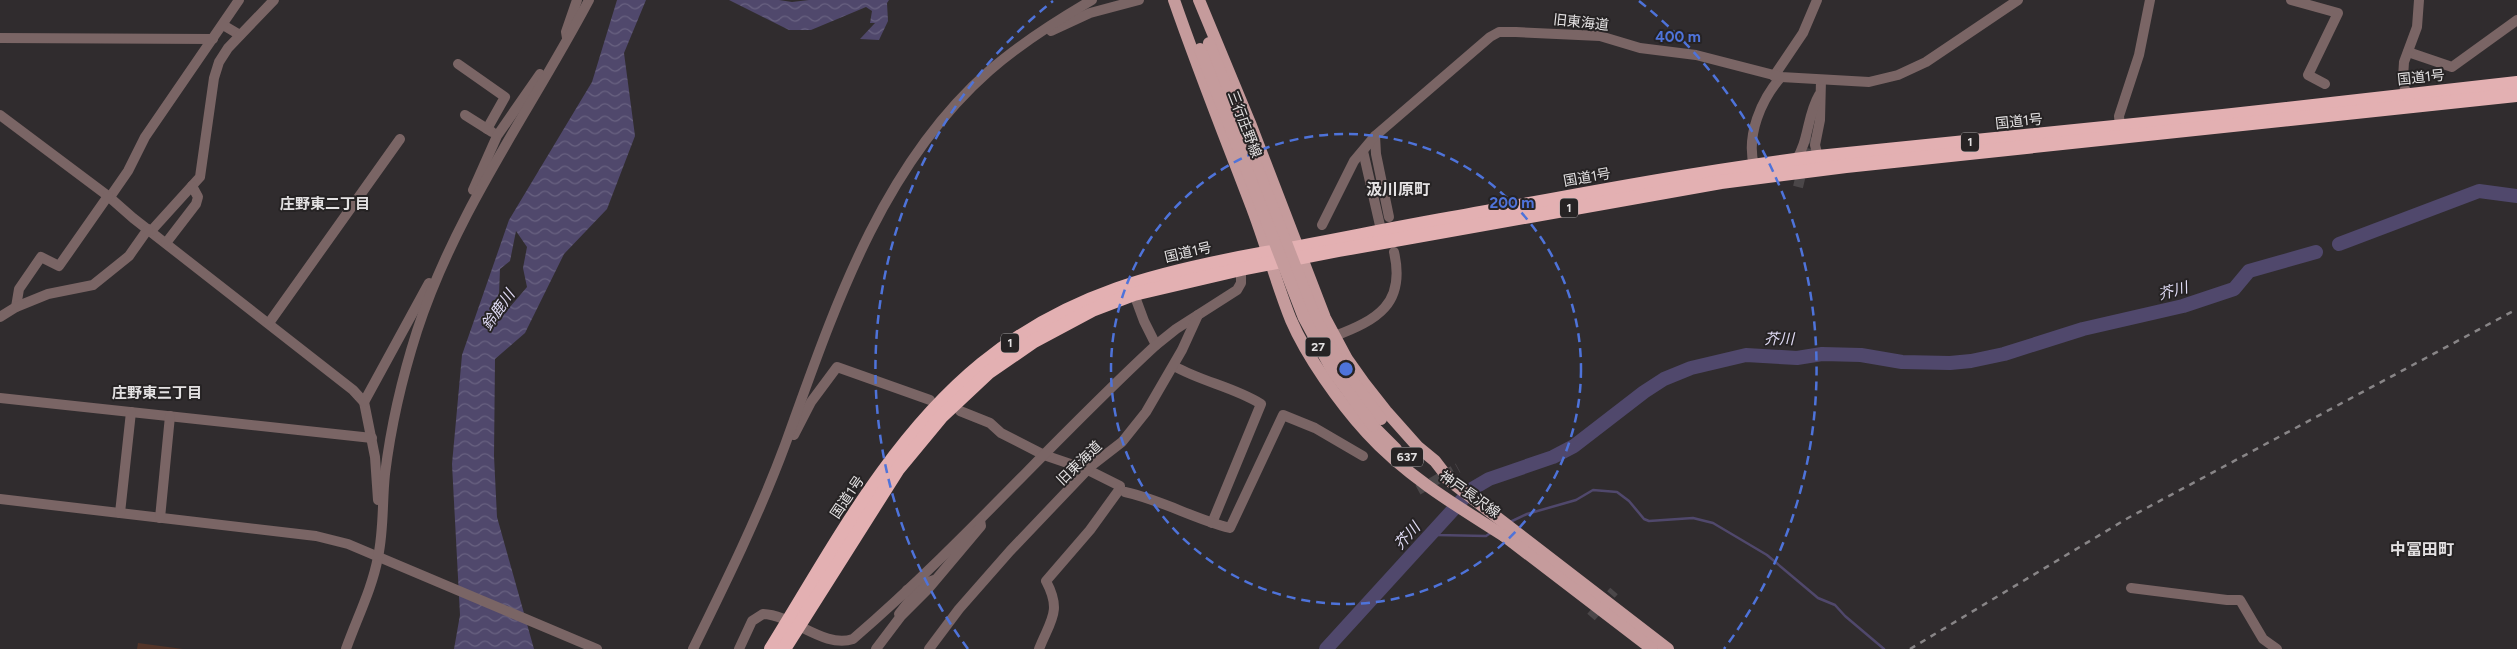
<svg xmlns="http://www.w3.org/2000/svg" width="2517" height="649" font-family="Figtree,'Noto Sans JP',sans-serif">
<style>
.pitch{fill:#533529}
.water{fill:url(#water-waves);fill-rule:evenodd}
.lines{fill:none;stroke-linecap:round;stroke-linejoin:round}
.stream{stroke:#50486c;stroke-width:2.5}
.river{stroke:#50486c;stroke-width:14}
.minor-tunnel{stroke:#4b4749;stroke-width:10;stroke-dasharray:10 5;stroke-linecap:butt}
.minor{stroke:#7a6565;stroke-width:10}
.major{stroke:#c59b9c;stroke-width:12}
.highway{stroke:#e3b0b2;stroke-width:14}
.rail{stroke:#888587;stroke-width:2.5;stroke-dasharray:6 6;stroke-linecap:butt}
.major-bridge{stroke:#c59b9c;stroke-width:12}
.ring{fill:none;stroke:#4e73da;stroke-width:2.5;stroke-dasharray:9 6}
.labels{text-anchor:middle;stroke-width:4;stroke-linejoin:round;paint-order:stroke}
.shield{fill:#262324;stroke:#aaa8a9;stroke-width:1}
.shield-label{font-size:12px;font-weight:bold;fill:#e3e1e2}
.street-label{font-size:14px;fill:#e3e1e2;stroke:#262324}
.neighbourhood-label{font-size:15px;font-weight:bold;fill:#e3e1e2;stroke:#262324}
.water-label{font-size:15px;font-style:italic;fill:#e1dcf6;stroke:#262324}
.quarter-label{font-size:16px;font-weight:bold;fill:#e3e1e2;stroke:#262324}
.centre{fill:#4e73da;stroke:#262324;stroke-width:2.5}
.ring-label{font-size:15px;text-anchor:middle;font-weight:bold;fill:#4e73da;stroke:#262324;stroke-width:4;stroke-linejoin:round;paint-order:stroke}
</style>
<defs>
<pattern id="water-waves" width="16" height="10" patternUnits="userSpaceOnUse" patternTransform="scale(1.25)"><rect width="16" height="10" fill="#50486c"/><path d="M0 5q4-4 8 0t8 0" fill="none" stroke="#696281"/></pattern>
</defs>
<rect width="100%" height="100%" fill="#302c2e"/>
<polygon class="pitch" points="138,643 183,649 137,649"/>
<g class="water">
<path d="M617,0h29l-22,53 11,83 -28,73 -43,45 -39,79 -30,26 -1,97 3,61 37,132h-80l6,-34 -8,-151 10,-109 47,-135 83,-138zM516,231l11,16 -4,21 4,19 -29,34 2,-52 10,-8z"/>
<polygon points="729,0 779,0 792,2 809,0 889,0 887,3 888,21 879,40 860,39 875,23 870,23 872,11 866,7 811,30 789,30"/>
</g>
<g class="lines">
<g class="stream">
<polyline points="1510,522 1527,514 1576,500 1593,490 1617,492 1629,501 1644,519 1649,521 1693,518 1713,523 1767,555 1818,598 1835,605 1845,616 1884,649"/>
<polyline points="1432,531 1437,535 1486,536 1492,532"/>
</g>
<g class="river">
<polyline points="2339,244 2479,191 2517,196"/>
<polyline points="1326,649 1472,489 1489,479 1553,457 1574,446 1644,392 1664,379 1691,368 1746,355 1797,358 1822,354 1861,355 1902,362 1950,363 1971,361 2004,354 2083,329 2183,306 2234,289 2249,271 2316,252"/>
</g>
<g class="minor-tunnel">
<polyline points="1798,187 1810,137"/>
<polyline points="1418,490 1458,468"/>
<polyline points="1591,617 1614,591"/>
</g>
<g class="minor">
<polyline points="2291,0 2338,13 2308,75 2325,84"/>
<polyline points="223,25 240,35"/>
<polyline points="1051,31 1090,13 1139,0"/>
<polyline points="0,38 213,39"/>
<polyline points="567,38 566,32 577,0"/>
<polyline points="2408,52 2452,67 2517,20"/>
<polyline points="458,64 505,97 487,129"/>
<polyline points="1774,76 1803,33 1817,0"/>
<polyline points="2406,95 2403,78 2404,62 2417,27 2419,0"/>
<polyline points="0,115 108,196 133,218 353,390 364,402 375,457 378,500"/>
<polyline points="465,115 492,132"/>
<polyline points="2120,127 2119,116 2139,55 2150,0"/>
<polyline points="1375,136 1376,154 1389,217"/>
<polyline points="1363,151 1381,230"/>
<polyline points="1818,157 1815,145 1820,120 1821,80"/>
<path d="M1796,160c13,-19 11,-45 23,-65"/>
<path d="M1754,166c-8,-31 7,-66 27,-89"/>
<polyline points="473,190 497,136 540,74"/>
<polyline points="110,197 128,171 145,137 239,0"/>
<polyline points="1322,225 1354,161 1375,136 1490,37 1499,32 1516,32 1600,36 1640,48 1696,55 1781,77 1869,82 1898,75 1926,62 2018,0"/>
<polyline points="151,231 200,177 214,78 219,62 228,48 274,0"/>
<polyline points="166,243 196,204 198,197 192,186"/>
<polyline points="1134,294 1144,321 1156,345"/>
<polyline points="16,307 19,289 41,257 59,266 108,196"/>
<polyline points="0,317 16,307 48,294 93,285 129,256 148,229"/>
<polyline points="269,323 400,139"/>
<path d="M1335,336c42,-16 71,-32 59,-84"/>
<path d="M1174,366c28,16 60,21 87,38l-49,119"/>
<polyline points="0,398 372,438"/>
<polyline points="364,402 429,283"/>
<path d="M960,411l30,12 11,10 43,22 44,15 32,16 -1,4 -29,40 -44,51c16,30 5,38 -7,68"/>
<polyline points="794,435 811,402 837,367 930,400"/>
<path d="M1125,492c37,8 69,27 105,36l53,-113 32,13 48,28"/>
<polyline points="0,499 316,536 348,544 597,649"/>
<polyline points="120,513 131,412"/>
<polyline points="160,518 170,416"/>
<polyline points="2131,588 2227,600 2240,600 2263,639 2277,649"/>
<polyline points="913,596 925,583 934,580"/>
<polyline points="899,614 913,596 907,590"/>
<path d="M346,649c11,-31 26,-60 32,-92 6,-28 4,-55 7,-83 6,-49 17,-96 32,-143 39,-120 114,-221 172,-331"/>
<path d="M693,649c33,-67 66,-134 92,-204 48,-133 95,-278 204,-374 32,-28 67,-50 103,-71"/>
<path d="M739,649l13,-28 11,-7c30,1 61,35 90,25 107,-92 200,-199 303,-294l20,-16 61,-39 4,-7v-14"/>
<polyline points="876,649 901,616 928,589 981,526 980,520"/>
<polyline points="929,649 959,609 1010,551 1091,466 1122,442 1146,412 1182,350 1198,315"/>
</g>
<g class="major">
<path d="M1174,0c25,72 53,142 80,213 13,35 23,72 37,107 16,37 48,82 76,113 39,43 93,75 142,106"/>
<polyline points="1199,0 1250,123 1325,318 1347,359 1364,383 1386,411 1418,447 1435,461 1452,483"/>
<polyline points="1373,426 1396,449"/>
<polyline points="1446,478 1668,649"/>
<polyline points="1503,535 1652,649"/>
</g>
<g class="highway">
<path d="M771,649c62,-100 119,-210 211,-285 86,-70 178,-92 284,-111 64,-11 128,-25 193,-36 119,-22 238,-45 359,-60l405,-41 294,-33"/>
<polyline points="784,649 898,469 941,417 989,372 1034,341 1092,310 1134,294 1241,269 1339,250 1721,182 1846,166 2517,95"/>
</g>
<polyline class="rail" points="1910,649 2128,518 2517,309"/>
<g class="major-bridge">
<polyline points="1209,43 1314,315 1338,361 1381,419"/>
<polyline points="1200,49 1304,318 1332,370 1373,426"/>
</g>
</g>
<g class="ring">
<circle cx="1346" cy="369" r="235"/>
<path d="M968 649A470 470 0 0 1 1053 1M1639 1A470 470 0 0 1 1724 649"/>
</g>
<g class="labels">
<g class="shield">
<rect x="1961" y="132.5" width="18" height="19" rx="4"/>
<rect x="1560" y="198.5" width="18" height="19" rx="4"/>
<rect x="1001" y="333.5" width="18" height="19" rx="4"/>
<rect x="1305.5" y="337.5" width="25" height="19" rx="4"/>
<rect x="1391" y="447.5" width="32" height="19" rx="4"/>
</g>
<g class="shield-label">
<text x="1970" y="146">1</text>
<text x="1569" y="212">1</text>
<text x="1010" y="347">1</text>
<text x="1318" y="351">27</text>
<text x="1407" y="461">637</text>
</g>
<g class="street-label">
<text transform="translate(1581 22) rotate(6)" y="5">旧東海道</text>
<text transform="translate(2421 77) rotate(-6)" y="5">国道1号</text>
<text transform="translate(2019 121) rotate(-6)" y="5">国道1号</text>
<text transform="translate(1245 124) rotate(69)" y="5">三行庄野線</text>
<text transform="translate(1587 177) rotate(-10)" y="5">国道1号</text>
<text transform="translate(1188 252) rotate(-13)" y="5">国道1号</text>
<text transform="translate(1079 463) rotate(-44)" y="5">旧東海道</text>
<text transform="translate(1470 494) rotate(35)" y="5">神戸長沢線</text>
<text transform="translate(847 497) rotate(-56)" y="5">国道1号</text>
</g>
<g class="neighbourhood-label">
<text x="325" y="209">庄野東二丁目</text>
<text x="157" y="398">庄野東三丁目</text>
</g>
<g class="water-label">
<text transform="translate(2173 291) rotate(-15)" y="5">芥川</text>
<text transform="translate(498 310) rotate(-55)" y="5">鈴鹿川</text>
<text x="1779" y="344">芥川</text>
<text transform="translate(1407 536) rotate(-48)" y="5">芥川</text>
</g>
<g class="quarter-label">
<text x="1398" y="195">汲川原町</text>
<text x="2422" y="555">中冨田町</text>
</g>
</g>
<circle cx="1346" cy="369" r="8" class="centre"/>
<g class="ring-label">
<text x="1678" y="42">400 m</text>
<text x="1512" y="208">200 m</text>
</g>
</svg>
